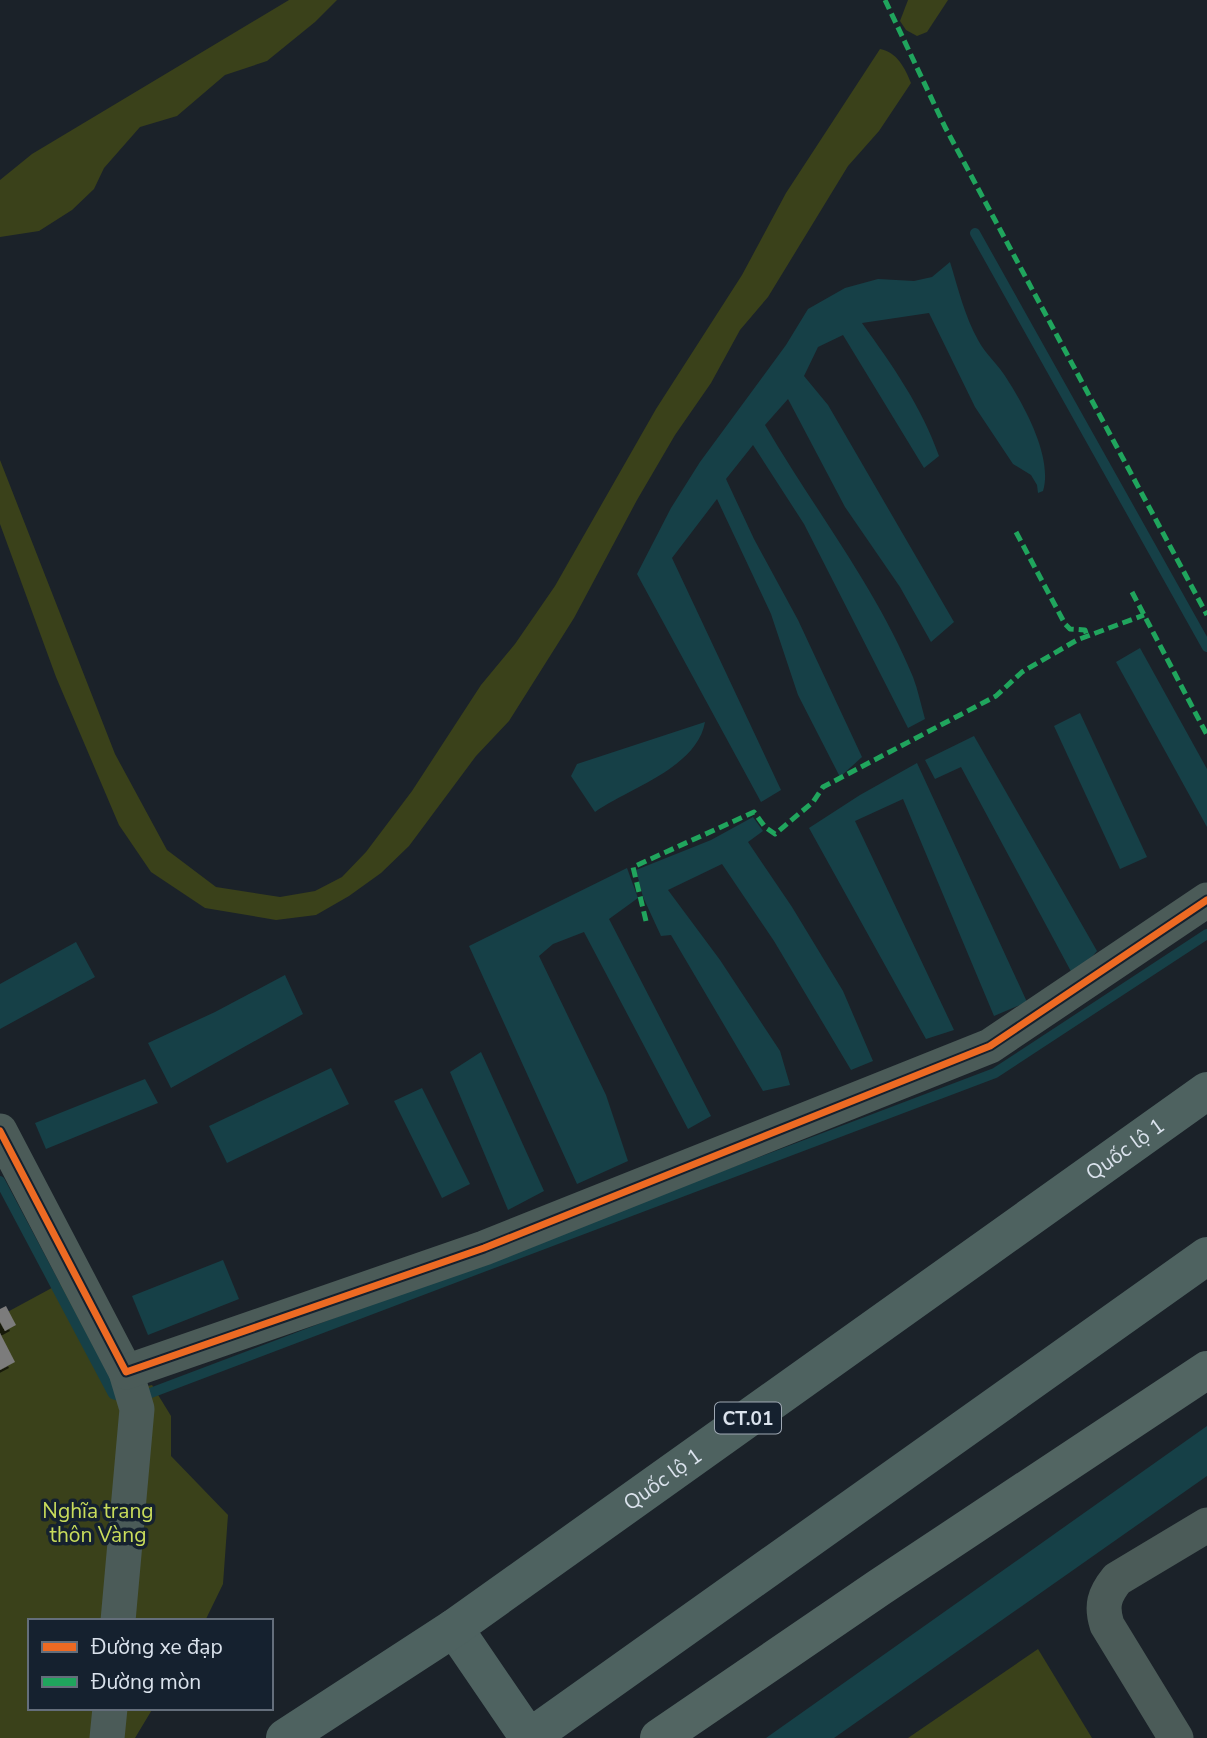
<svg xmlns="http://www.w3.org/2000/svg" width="1207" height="1738" font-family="'Nunito Sans',sans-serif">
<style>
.green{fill:#3a411a}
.water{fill:#164047}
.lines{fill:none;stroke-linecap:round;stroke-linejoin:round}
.stream{stroke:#164047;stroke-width:10}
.building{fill:#7c7b7b;filter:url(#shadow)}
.minor{stroke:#4b5b58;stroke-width:35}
.major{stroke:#526562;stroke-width:38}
.highway{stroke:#4e6260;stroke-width:38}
.quiet{stroke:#20a55d;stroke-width:5;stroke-dasharray:10 5;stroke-linecap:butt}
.cycleway-casing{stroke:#15212f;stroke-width:11}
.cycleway{stroke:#ed6a23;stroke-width:7}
.labels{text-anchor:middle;stroke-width:7;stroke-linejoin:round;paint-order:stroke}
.shield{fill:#15212f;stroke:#9fa8b3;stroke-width:2}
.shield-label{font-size:19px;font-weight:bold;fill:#dae2ec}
.street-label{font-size:21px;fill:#dae2ec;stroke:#15212f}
.park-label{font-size:21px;fill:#c9dc5b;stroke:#15212f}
</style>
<defs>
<filter id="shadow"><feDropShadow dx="-6" dy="6" stdDeviation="0" flood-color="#0009"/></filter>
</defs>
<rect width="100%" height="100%" fill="#1b2229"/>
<g class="green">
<polygon points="289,0 337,0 315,22 267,61 225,75 177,116 140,127 104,168 94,189 72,210 39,231 0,237 0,180 32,154"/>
<polygon points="908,0 948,0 927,32 917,36 906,30 900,21"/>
<path d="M880,49c17,3 25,19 31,34l-32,48 -31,35 -80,131 -28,33 -29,53 -36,52 -38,65 -63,118 -65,103 -33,35 -67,90 -28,27 -32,23 -33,19 -40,5 -71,-12 -54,-36 -32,-47 -63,-148 -56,-153v-64l115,294 52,96 49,37 64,10 35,-6 27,-14 24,-25 46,-61 69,-106 34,-41 40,-58 101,-177 86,-134 44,-82z"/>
<polygon points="61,1283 120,1392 152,1385 171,1416 171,1456 228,1515 223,1584 205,1621 30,1621 30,1708 153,1708 135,1738 0,1738 0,1316"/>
<polygon points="1038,1649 1092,1738 908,1738"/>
</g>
<g class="water">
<path d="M950,262c8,26 15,55 28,78 7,14 21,25 29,39 18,28 46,79 36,112l-5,2 -1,-8 -6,-10 -18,-11 -38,-57 -46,-94 -67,10c30,42 60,84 77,133l-15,12 -81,-133 -25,12 -14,29 24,29 126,217 -23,20 -31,-55 -55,-80 -57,-108 -23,26c49,84 111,162 148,252 5,13 8,28 12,42l-17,9 -104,-204 -51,-79 -27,34 28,60 44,81 64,137 -22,20 -42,-82 -27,-81 -54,-115 -45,59 109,232 -20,12 -124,-228 34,-66 29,-46 86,-117 22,-36 37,-21 33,-9 36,2 18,-4z"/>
<polygon points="1140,648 1207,769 1207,827 1116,662"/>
<polygon points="1080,713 1147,857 1120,869 1054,726"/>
<path d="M705,722c-8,46 -76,66 -110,90l-24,-36 6,-12z"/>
<polygon points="974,736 1097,951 1074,977 961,767 935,779 925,760"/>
<polygon points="917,763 1027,1002 994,1016 903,799 855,821 954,1030 926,1039 809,828 860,795"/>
<polygon points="753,817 763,831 748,842 792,907 843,991 873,1061 851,1070 774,941 722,864 668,890 720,960 780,1051 790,1085 763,1091 671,935 661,936 643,897 636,870 711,840"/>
<polygon points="627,868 638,898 609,919 711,1116 688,1129 584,932 553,944 539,956 606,1095 628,1161 577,1184 469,946"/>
<polygon points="76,942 95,977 0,1029 0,984"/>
<polygon points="285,975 303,1014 171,1088 148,1043 215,1012"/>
<polygon points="481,1052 544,1191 508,1210 450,1072"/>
<polygon points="331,1068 349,1104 227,1163 209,1126"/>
<polygon points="145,1079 158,1103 46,1149 35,1123"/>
<polygon points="422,1088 470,1184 442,1198 394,1101"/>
<polygon points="223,1260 239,1299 148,1335 132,1296"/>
<polygon points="1207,1426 1207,1476 834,1738 766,1738"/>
</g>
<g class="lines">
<g class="stream">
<polyline points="975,233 1207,647"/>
<polyline points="0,1181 113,1394 125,1398"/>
<polyline points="140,1397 995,1073 1207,934"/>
</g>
</g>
<g class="building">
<polygon points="6,1306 16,1325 5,1331 0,1322 0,1309"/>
<polygon points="0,1333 15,1362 0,1370"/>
</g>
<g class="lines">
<g class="minor">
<polyline points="0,1131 126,1372 137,1409 118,1621"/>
<polyline points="126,1372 484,1248 990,1046 1207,900"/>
<polyline points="107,1738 110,1708"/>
<path d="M1176,1738l-69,-113c-6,-19 -3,-30 10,-46l90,-54"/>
</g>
<polyline class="major" points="659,1738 880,1587 1207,1370"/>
<g class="highway">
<polyline points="454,1628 529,1738 1207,1256"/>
<path id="s1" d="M285,1738l169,-110 753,-537"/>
</g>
<g class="quiet">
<polyline points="885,0 945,127 1207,615"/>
<polyline points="1016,532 1065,624 1070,629 1085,630 1087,636"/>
<polyline points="1132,592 1207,735"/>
<polyline points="646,921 633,867 754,812 765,827 775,834 813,802 823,787 996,696 1022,672 1077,640 1144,615"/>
</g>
<defs>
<polyline id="cycleway" points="0,1131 126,1372 484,1248 990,1046 1207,900"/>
</defs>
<use href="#cycleway" class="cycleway-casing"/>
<use href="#cycleway" class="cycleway"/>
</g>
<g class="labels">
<rect class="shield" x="715" y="1402.5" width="66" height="31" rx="5"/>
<g class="shield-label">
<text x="748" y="1425">CT.01</text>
</g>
<g class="street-label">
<text dy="7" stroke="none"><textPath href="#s1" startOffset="1026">Quốc lộ 1</textPath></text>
<text dy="7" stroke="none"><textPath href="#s1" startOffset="458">Quốc lộ 1</textPath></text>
</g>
<g class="park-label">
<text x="98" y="1518">Nghĩa trang<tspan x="98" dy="24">thôn Vàng</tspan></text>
</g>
</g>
<rect x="28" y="1619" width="245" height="91" fill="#15212f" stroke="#646e7b" stroke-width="2"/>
<rect x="42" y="1642" width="35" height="10" fill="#ed6a23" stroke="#646e7b" stroke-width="2"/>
<text x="91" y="1654" font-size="21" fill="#dae2ec">Đường xe đạp</text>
<rect x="42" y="1677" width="35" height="10" fill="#20a55d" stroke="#646e7b" stroke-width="2"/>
<text x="91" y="1689" font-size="21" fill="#dae2ec">Đường mòn</text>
</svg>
